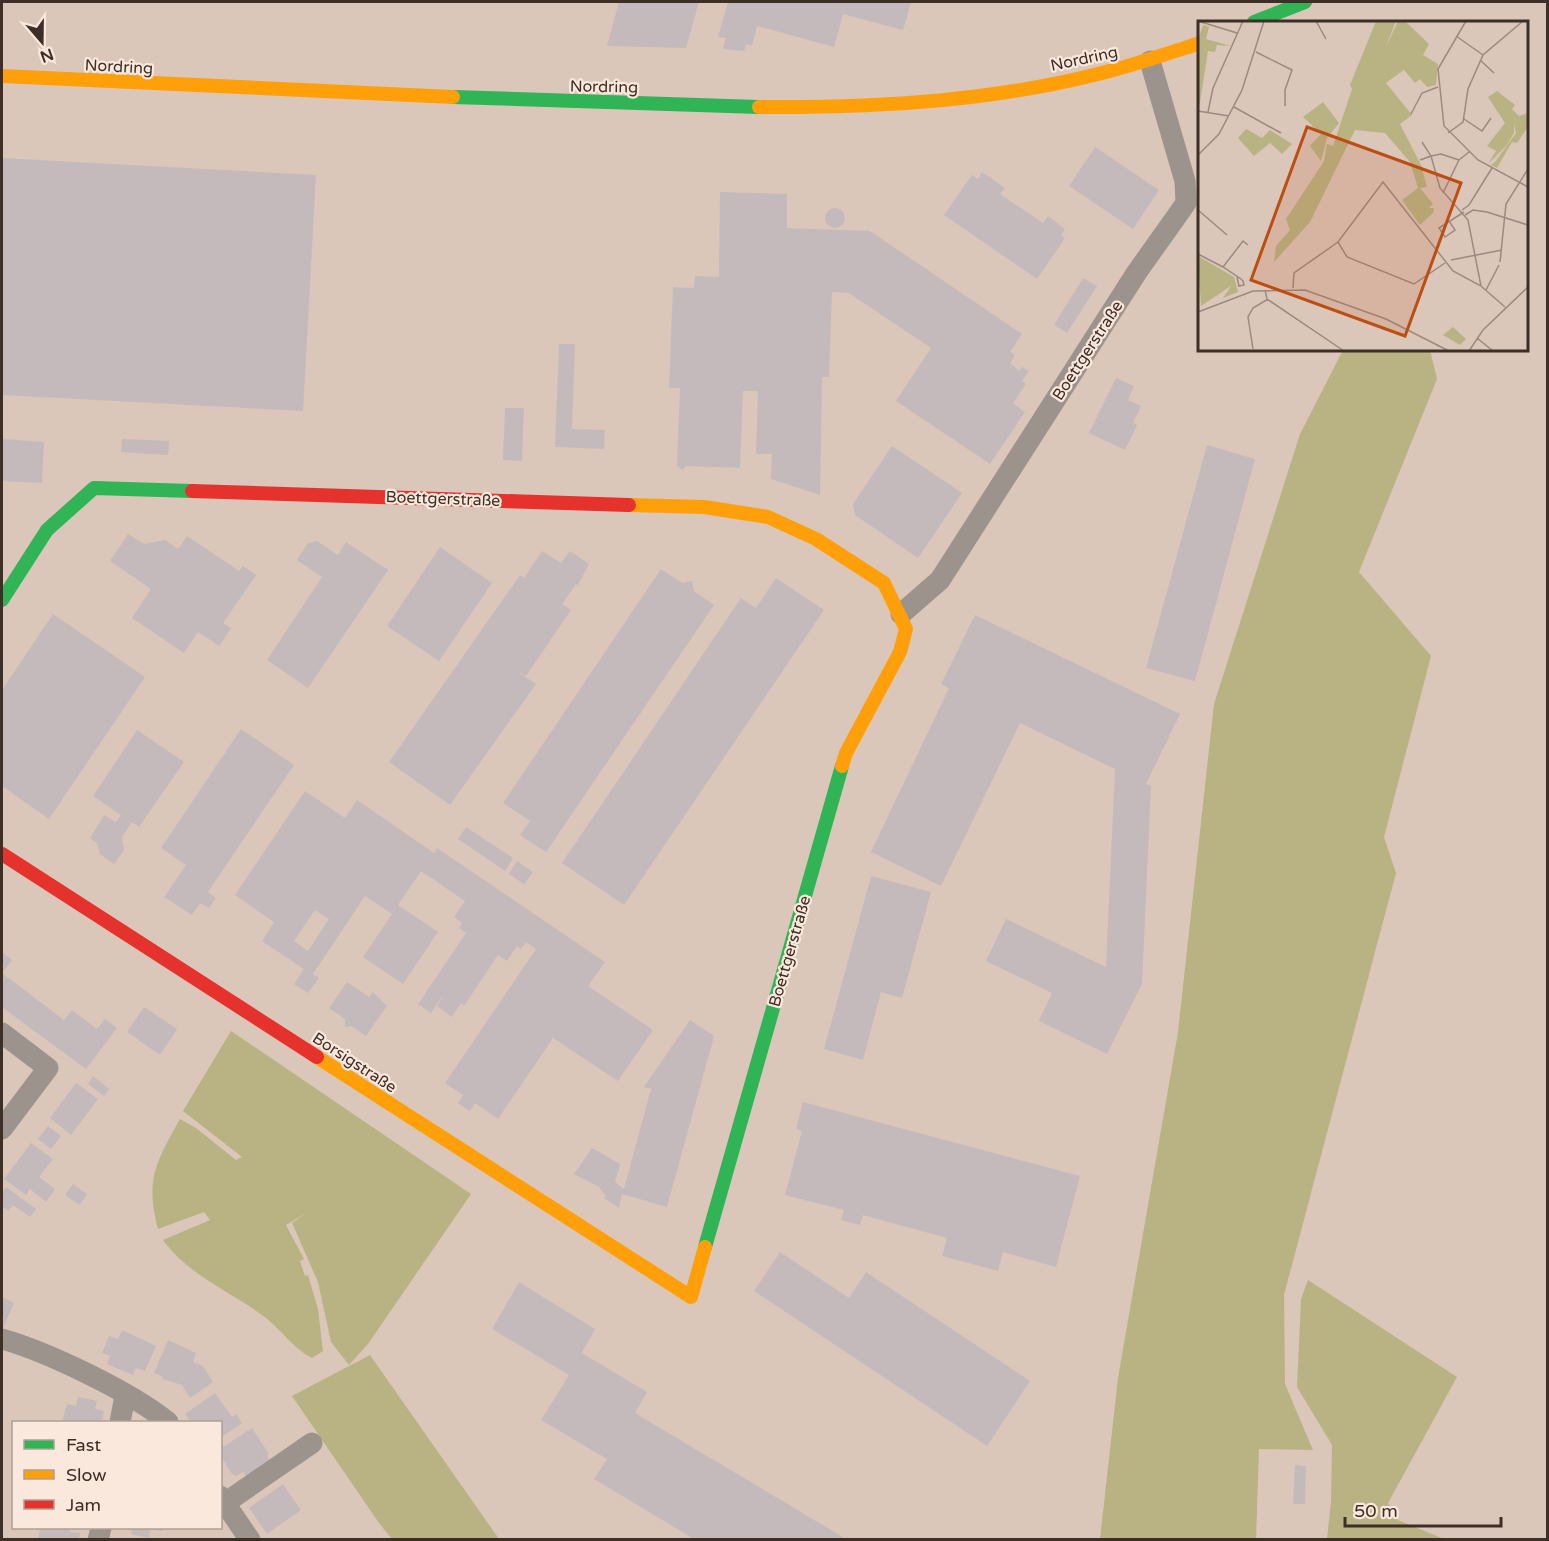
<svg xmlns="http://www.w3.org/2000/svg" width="1549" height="1541" font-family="'Varela Round',sans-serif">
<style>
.green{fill:#b9b384}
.building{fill:#c4babc;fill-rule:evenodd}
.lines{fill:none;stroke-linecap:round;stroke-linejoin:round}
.street{stroke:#9d938d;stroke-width:21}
.fast{stroke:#30b455;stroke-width:14}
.slow{stroke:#ff9f0a;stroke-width:14}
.jam{stroke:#e5322d;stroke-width:14}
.labels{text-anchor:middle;stroke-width:4.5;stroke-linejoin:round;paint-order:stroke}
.street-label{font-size:16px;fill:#3d2e26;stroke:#fbe8dd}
.inset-road{fill:none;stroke:#9c897f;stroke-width:1.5}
.view{fill:#bd4e12;fill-opacity:0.15;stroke:#bd4e12;stroke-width:3}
.inset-edge{fill:none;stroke:#3d2e26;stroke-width:3}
</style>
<rect width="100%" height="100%" fill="#dbc6ba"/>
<g class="green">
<polygon points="1343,350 1430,350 1437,379 1359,572 1431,656 1384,837 1396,873 1284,1295 1285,1384 1313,1450 1259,1449 1256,1539 1100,1539 1118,1378 1178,1032 1214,704 1300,434"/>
<path d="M231,1031l240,163 -103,150 -19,21 -18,-23 -13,-60 -26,-59 14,-10 -20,12 18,34 -4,2 5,15 3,-1 10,34 5,42 -11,7c-17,-8 -31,-28 -46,-40 -34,-26 -77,-42 -103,-78l47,-20 -6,-8 -46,17c-13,-49 -2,-67 22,-110l16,9 40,32 6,-3 -59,-46z"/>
<polygon points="1308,1280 1457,1377 1388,1503 1398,1520 1444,1539 1327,1539 1331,1501 1332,1445 1297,1387 1301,1299"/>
<polygon points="370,1355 499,1539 392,1539 379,1523 292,1396"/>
</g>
<g class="building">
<polygon points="619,2 699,2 686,48 607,46"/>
<polygon points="728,2 911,2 903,30 843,14 834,47 757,26 752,46 746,44 744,51 723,49 726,38 718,37"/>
<polygon points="1095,147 1159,190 1133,229 1069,186"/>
<polygon points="2,158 316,175 303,411 2,395"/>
<polygon points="982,172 1005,188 1000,194 1043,223 1048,216 1065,229 1061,235 1065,238 1037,279 944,215 972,175 978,179"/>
<polygon points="720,192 787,194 787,228 870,231 1022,334 1010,352 1015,355 1010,363 1019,371 1022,367 1029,371 1022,381 1026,384 1013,403 1025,412 990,464 896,401 931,348 849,293 832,292 829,377 822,377 820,495 771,479 772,454 756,454 758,391 743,391 740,468 686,466 682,470 677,466 680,388 669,388 673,287 694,288 695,276 719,277"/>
<circle cx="835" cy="218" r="10"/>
<polygon points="1083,278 1097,286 1067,333 1054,325"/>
<polygon points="559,344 575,344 572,429 605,430 604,449 555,447"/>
<polygon points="1116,378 1134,386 1128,400 1141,406 1133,423 1137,425 1125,450 1089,433"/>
<polygon points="505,408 524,408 522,461 503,460"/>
<polygon points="2,439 44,442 42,483 2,481"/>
<polygon points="122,439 169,441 168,455 121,452"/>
<polygon points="1207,445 1255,459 1195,681 1146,668"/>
<polygon points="892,446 962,493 918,558 855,515 853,504"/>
<polygon points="128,534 144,544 165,540 178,549 187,536 239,571 243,566 256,575 223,623 231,628 219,646 198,632 184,653 132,618 151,589 110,561"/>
<polygon points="317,541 338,555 346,542 388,570 308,688 267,660 322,577 297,560 308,543"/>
<polygon points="440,547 492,583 439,661 387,626"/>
<polygon points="542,551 561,563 570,551 589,564 578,585 576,584 562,604 571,610 526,676 517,671 536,684 450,805 389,762 520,575 524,578"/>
<polygon points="661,569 682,583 692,581 694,591 714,605 546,852 520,835 530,821 503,803"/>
<polygon points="776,578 824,610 624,905 562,863 741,598 756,608"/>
<polygon points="53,614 145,677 49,819 2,786 2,690"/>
<polygon points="975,615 1180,714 1146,784 1151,786 1142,984 1107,1054 1039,1021 1052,993 986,961 1006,919 1106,967 1115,769 1020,723 941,886 871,852 949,688 941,684"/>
<polygon points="241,729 294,765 208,892 216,898 209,908 200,903 192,915 164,897 186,865 161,848"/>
<polygon points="137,730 184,762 139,827 132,822 122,837 124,850 114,864 100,854 97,843 90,838 104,815 116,822 121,815 93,796"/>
<path d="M305,791l40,27 12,-18 77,53 3,-5 168,114 -17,24 65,44 -35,51 -65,-43 -55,81 -23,-16 -5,8 -12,-8 5,-8 -18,-12 91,-134 -10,-7 -5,7 -4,-3 -10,15 -9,-6 -34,51 -3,-3 -9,14 -15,-11 8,-14 -14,21 -13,-9 48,-71 -7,-5 3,-5 -8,-6 11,-16 -44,-30 -23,34 40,27 -35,52 -40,-27 29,-43 -27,-18 -52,78 6,4 -11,15 -14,-9 10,-15 -42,-28 12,-19 -39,-27zM315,910l14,9 -21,32 -14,-10z"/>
<polygon points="466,827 513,858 505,871 458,839"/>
<polygon points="517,861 533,872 524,884 509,874"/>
<polygon points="871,876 931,892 902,998 881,992 863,1060 824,1049"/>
<polygon points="2,952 12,960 2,973 64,1020 72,1010 97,1029 105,1019 117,1028 86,1069 2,1007"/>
<polygon points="347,982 369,997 373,992 387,1006 366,1036 351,1026 345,1027 345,1019 329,1008"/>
<polygon points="144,1007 177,1029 160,1055 127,1032"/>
<polygon points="690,1020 714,1036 667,1207 622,1194 619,1208 604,1198 606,1196 599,1187 574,1174 592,1148 620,1164 615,1182 624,1189 651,1089 644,1087"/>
<polygon points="93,1076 109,1089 104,1096 88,1084"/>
<polygon points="76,1083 98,1099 71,1135 50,1118"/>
<polygon points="803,1102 1080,1176 1056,1267 1003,1252 998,1271 942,1256 947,1238 863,1215 860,1225 841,1220 844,1210 785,1195 802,1131 796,1129"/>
<polygon points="48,1126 61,1136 51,1149 38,1139"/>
<polygon points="31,1143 53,1159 39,1177 55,1189 46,1202 30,1189 26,1195 4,1179"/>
<polygon points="73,1184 87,1194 80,1205 65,1195"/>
<polygon points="6,1187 36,1209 30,1217 13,1205 8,1211 2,1206 2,1193"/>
<polygon points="780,1252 849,1298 866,1272 1030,1381 987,1446 754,1291"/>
<polygon points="519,1282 595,1329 582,1353 647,1392 635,1413 846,1539 694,1539 594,1479 607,1459 541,1420 569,1375 492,1329"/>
<polygon points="2,1297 14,1303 2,1330"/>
<polygon points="122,1330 156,1346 145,1371 136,1368 133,1375 107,1364 110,1356 102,1353 109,1336 118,1339"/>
<polygon points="168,1340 196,1353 193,1362 203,1366 213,1382 190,1398 182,1385 162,1379 163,1377 154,1373"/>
<polygon points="215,1393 232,1417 236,1414 242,1423 223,1436 220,1422 191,1422 185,1414"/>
<polygon points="78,1397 97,1401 95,1409 104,1411 102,1422 62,1422 67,1404 76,1406"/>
<polygon points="252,1428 269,1454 267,1456 273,1465 249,1481 243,1472 236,1476 232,1474 223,1460 220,1449"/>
<polygon points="1295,1465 1306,1466 1305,1504 1293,1504"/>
<polygon points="283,1484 301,1510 267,1534 249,1508"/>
<polygon points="40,1528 71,1528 70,1532 80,1533 79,1539 38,1539"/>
<polygon points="132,1528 163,1528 162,1531 150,1529 149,1538 131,1534"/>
</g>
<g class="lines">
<g class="street">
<polyline points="901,614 940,580 1137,272 1186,203 1185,181 1150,61"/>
<polyline points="2,1033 48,1068 2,1129"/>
<path d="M2,1339c46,13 129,53 166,83"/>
<polyline points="120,1422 125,1396"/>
<polyline points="220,1496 250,1540"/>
<polyline points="225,1503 312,1443"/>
<polyline points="98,1540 101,1528"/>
</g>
<g class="fast">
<polyline points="1254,22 1305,2"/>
<polyline points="453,97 759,107"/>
<polyline points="2,600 47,530 94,488 192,491"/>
<polyline points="705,1247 842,766"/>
</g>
<g class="slow">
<polyline points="2,76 453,97"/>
<path d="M759,107c119,1 243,-6 358,-38 28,-8 55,-17 83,-26"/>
<polyline points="629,505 704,507 768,517 816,539 884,583 906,629 900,652 846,753 842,766"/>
<polyline points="317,1057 691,1297 705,1247"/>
</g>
<g class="jam">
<polyline points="192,491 629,505"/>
<polyline points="2,854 317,1057"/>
</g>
</g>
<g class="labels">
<g class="street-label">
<text transform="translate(1084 58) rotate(-12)" y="6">Nordring</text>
<text transform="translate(119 66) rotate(3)" y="6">Nordring</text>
<text transform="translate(604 86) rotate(1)" y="6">Nordring</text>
<text transform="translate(1087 350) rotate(-57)" y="6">Boettgerstraße</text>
<text transform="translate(443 498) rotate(2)" y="6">Boettgerstraße</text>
<text transform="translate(789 951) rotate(-74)" y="6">Boettgerstraße</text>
<text transform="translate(355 1062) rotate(33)" y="6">Borsigstraße</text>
</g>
</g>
<g transform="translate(1198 21)">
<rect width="330" height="330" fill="#dbc6ba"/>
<path d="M178,0h20l-11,28 13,-28h7l24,23 -6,11 15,9 -2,21 -9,2 -7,-8 -5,4 -11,-13 -18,13 26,32 -12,9 21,41 6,22 -7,1 13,16 -4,4h5l-1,5 -13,12 -18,-25 16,-12 -8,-26 -25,-29 -30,-3 -45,92 -36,40 2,-16 14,-16 -4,-11 38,-58 3,-17 6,2 19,-57 -2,-4zM5,4l6,2 -3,12 25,7 -14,-1 -2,7 -7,-1 -9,58 -1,-69zM299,70l18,14 -3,4 7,7 9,-3v14l-11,16 -5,-1 -15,26 -6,-3 4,-3 21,-29 -2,-9v9l-8,13 -18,18 8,-13 -9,-5 18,-23 -17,-26zM125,81l16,21 -12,15 -6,23 -11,-15 11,-12 -18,-17zM48,108l16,9 8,-8 22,14 -10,10 -12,-11 -16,13 -16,-18zM0,235l36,21 4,15 -15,6 8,-12 -30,20zM255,306l13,12 -6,6 -17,-10z" fill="#b9b384"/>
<path class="inset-road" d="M0,0l39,12M118,0l10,18M268,0l-28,48 6,57 34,34 50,27M258,15l27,19M58,31l36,18 -7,20v16M282,39l14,13M36,86l47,26M0,90l31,5M10,91l5,-24 30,-67M213,93l11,-21 16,-6M266,98l18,12 9,-13M250,112l15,-11 5,-33 15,-34 40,-34M0,134l21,-21 23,-44 22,-69M222,139l11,-4 -9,-14M261,139l-18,-6 -10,2 9,32 28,32 13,66M245,172l16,-33 10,-8M0,189l29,25M264,189l7,-5 23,-37M267,194l8,-5 14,2 41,13M251,200l6,9 -10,7 -6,-9 25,-16M140,221l9,15 67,27 31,-21M0,233l25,13 18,12 2,2 1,4 -5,1 -2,-9M253,239l51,-10M302,241l6,-58 22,-35M25,246l20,-26 5,4M95,267l1,-15 44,-31 45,-60 70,89 28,15 24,21M67,269l2,9 77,52M288,269l13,-25M0,291l55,-21 52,-1 81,29 63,32M279,317l16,13M55,328l-5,-32 5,-9 15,-9M271,330l14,-21 45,-43"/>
<path class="view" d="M109,106l154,56 -56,153 -154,-56z"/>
<rect width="330" height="330" class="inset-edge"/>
</g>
<rect width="1549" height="1541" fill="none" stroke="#3d2e26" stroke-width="6"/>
<rect x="12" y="1421" width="210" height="108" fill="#fbe8dd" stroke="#af9e94" stroke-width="1.5"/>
<rect x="24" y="1440" width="30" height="9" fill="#30b455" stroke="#af9e94" stroke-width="1.5"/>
<text x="66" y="1451" font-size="18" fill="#3d2e26">Fast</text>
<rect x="24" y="1470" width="30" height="9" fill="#ff9f0a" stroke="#af9e94" stroke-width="1.5"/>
<text x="66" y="1481" font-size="18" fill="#3d2e26">Slow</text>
<rect x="24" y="1500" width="30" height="9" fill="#e5322d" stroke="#af9e94" stroke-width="1.5"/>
<text x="66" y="1511" font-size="18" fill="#3d2e26">Jam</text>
<g transform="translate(42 42) rotate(160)" stroke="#fbe8dd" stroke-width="4.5" paint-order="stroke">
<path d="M0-4.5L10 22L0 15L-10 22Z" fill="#3d2e26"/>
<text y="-9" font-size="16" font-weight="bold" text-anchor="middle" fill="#3d2e26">N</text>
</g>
<path d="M1345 1517v9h156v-9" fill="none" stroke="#3d2e26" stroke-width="3"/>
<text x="1354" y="1517" font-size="18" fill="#3d2e26" stroke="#fbe8dd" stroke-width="4.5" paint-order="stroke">50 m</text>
</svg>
